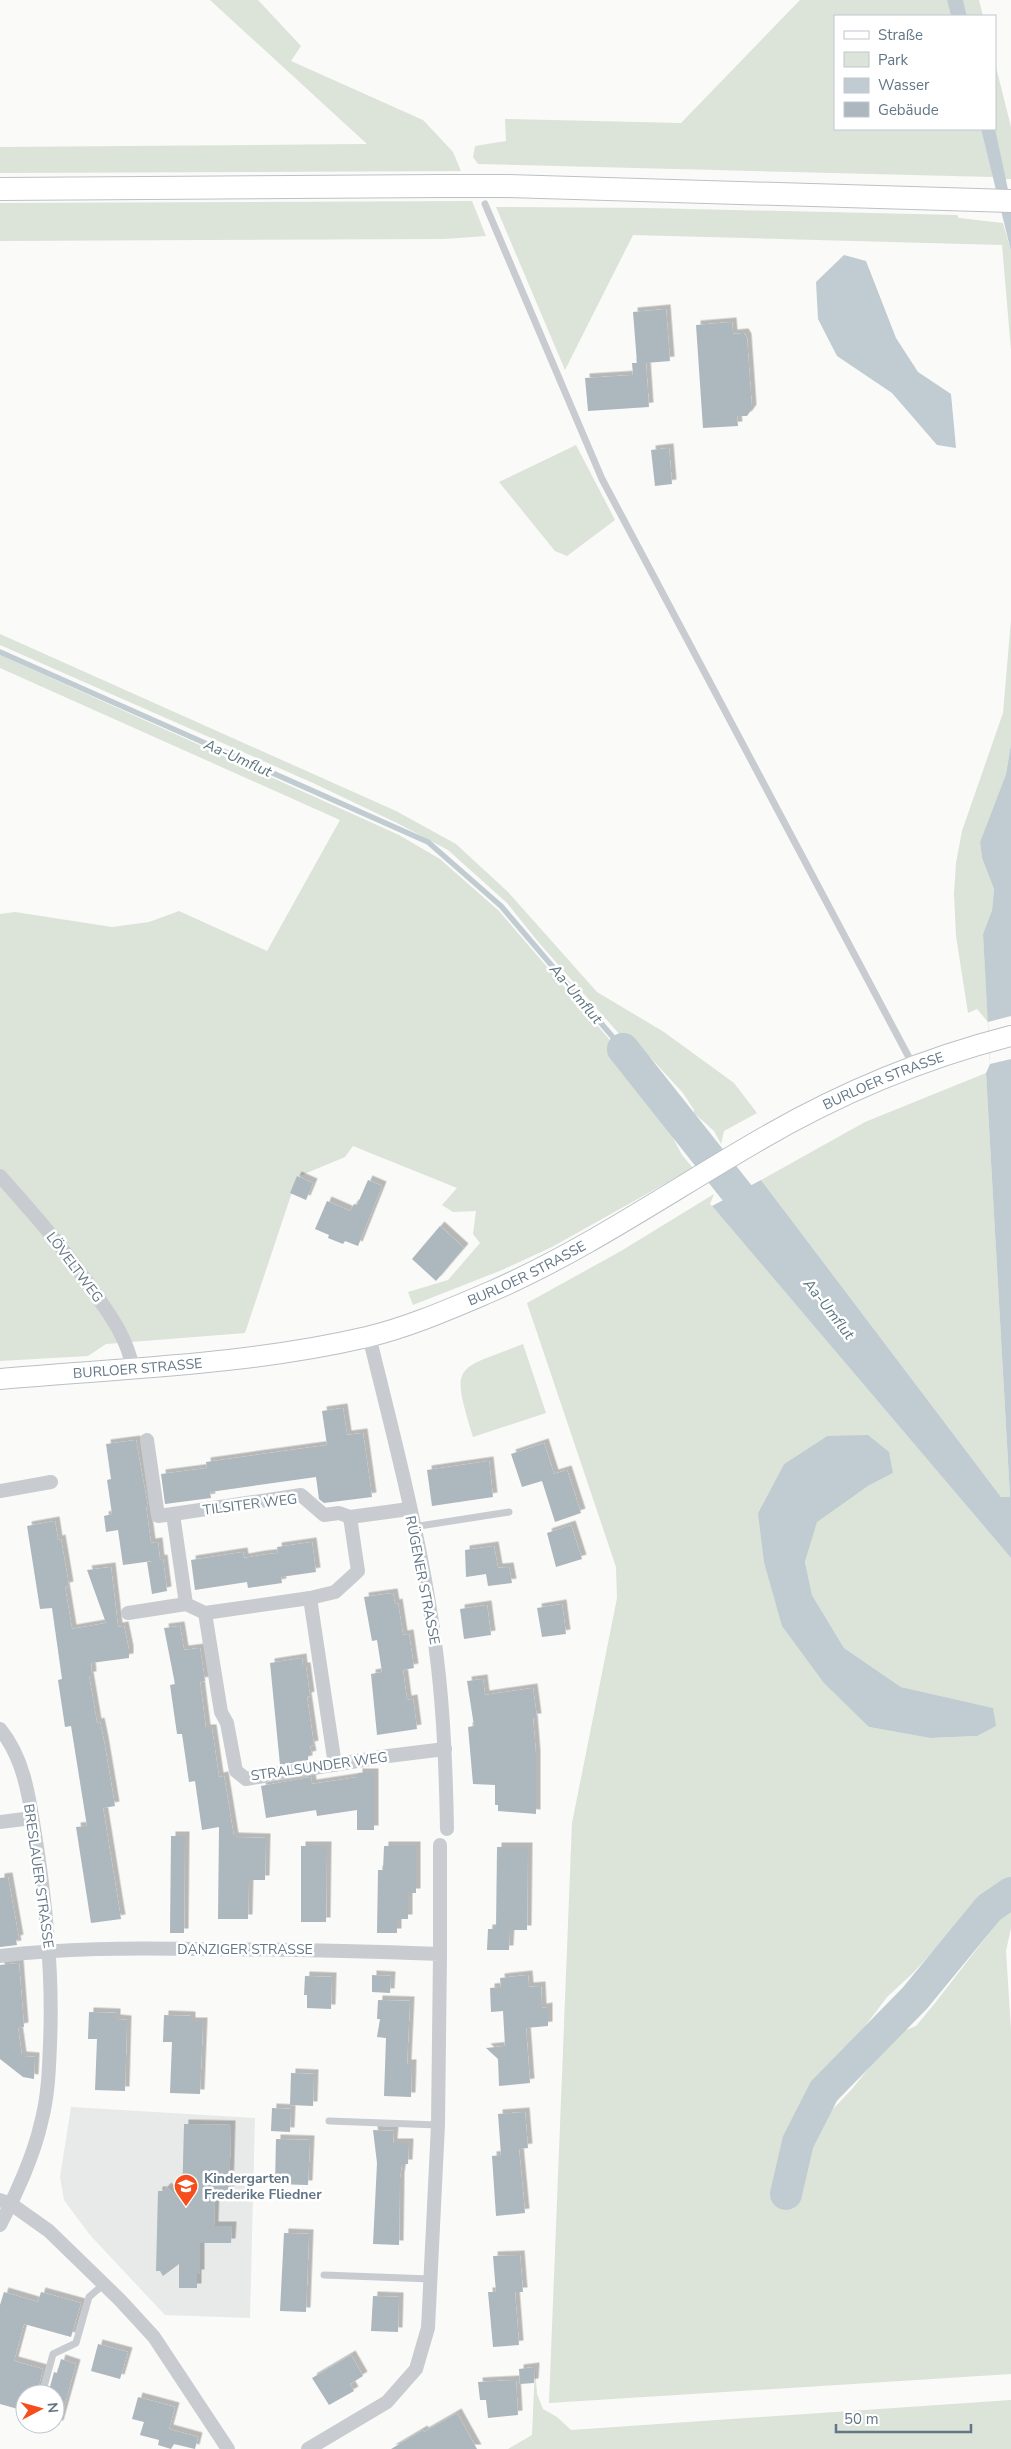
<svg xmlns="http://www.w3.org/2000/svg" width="1011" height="2449" font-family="'Nunito Sans',sans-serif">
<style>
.built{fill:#e8e9e9}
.green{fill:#dce3d8;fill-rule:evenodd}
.water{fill:#c0ccd1}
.pier{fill:#fafaf8}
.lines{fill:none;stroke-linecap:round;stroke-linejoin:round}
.stream{stroke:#c0ccd1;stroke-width:5.5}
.river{stroke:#c0ccd1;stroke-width:32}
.building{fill:#adb7be;filter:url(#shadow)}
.secondary-casing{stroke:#b9c0c5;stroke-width:22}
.primary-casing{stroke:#bdc1c5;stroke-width:24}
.lane{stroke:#c8ccd0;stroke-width:7}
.street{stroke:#c8ccd0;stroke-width:14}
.secondary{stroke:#fff;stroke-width:20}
.primary{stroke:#fff;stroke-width:22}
.primary-bridge-casing{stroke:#bdc1c5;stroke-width:24;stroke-linecap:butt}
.primary-bridge{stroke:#fff;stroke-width:22}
.labels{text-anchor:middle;stroke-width:5;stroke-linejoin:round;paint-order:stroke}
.street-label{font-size:14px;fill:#627686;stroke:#fff}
.poi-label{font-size:14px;font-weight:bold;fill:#627686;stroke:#fff;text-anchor:start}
.water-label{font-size:15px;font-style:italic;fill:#5d767f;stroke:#fff}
</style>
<defs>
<filter id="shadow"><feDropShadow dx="4.5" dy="-4.5" stdDeviation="0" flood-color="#0004"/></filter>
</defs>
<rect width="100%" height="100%" fill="#fafaf8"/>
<polygon class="built" points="71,2107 255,2118 250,2318 165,2315 90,2235 64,2200 60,2177"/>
<g class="green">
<polygon points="210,0 258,0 301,46 291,61 423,120 453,152 461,171 0,173 0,147 367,144"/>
<polygon points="800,0 947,0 951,16 835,16 835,129 981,129 993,177 478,164 473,157 475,146 506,141 505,119 681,123"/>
<polygon points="963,0 979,0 983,16 967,16"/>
<polygon points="995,63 1011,127 1011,179 1005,179 995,128"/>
<polygon points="472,201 486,236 444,239 0,241 0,203"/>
<polygon points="496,207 646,208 957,215 959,218 1003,223 1011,251 1011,350 1002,245 633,235 565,370"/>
<polygon points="576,445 615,520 567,556 555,551 499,482"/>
<polygon points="1011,620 1011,744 1006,774 980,842 982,858 994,889 992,910 983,934 988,1022 977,1009 968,1013 956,936 954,894 956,863 962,831 1003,713"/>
<polygon points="0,634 396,811 456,844 508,892 597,992 664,1032 734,1083 757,1113 724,1131 721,1144 714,1131 694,1113 694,1110 683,1093 650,1057 628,1044 540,944 507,903 448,850 397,823 313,783 0,645"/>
<polygon points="0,655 399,835 440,859 499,911 621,1053 629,1081 666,1125 682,1155 693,1168 552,1247 502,1270 413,1305 408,1292 448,1280 480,1243 473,1234 476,1211 453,1212 442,1205 457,1188 353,1146 345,1157 297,1177 245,1333 106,1344 88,1356 0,1361 0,914 15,912 112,927 149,922 179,911 267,951 340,820 0,668"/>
<polygon points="986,1073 1010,1497 1001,1497 761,1180 865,1122"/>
<path d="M714,1194l-4,10 2,2 299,352v324l-27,14 -71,77 -26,24 -36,48 -35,34 -22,42 -12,30 -6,28 9,27 12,-17 -1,-14 15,-34 21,-31 20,-21 44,-55 20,-8 19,-23 76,-98v23l-5,23 5,79v344l-462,29 23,-580 45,-225 -1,-31 -89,-264 94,-52zM827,1436l66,37 -25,13 -51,35 -12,41 7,33 32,53 57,39 91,21 -15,28 -47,2 -61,-11 -111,-214 26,-49z"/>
<path d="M523,1344l23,69 -73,24c-23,-75 -18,-66 50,-93z"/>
<polygon points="535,2368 537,2394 543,2409 557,2417 571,2430 1011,2400 1011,2449 508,2449 532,2435"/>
</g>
<g class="water">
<polygon points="947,0 963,0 967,16 951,16"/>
<polygon points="995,128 1011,204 1011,251 981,129"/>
<polygon points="844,255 866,261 896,338 918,372 951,394 956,448 937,445 892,393 837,356 818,319 816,282"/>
<polygon points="1011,744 1011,1558 712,1206 761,1180 1001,1497 1010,1497 986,1073 990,1064 983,934 992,910 994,889 982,858 980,842 1006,774"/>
<polygon points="868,1435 889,1452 893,1473 868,1486 817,1522 805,1562 812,1595 844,1648 901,1687 993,1708 996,1726 977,1736 930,1738 869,1727 824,1683 782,1626 764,1562 758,1513 784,1464 827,1436"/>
<polygon points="1011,1882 1011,1905 998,1922 984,1896"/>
</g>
<polygon class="pier" points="1011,1016 1011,1059 990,1064 988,1022"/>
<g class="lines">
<polyline class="stream" points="0,652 428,842 501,906 623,1049"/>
<g class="river">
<polyline points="623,1049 765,1228"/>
<polyline points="786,2194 798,2142 824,2091 915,1998 989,1908 1011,1893"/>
</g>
</g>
<g class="building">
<polygon points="666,309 670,361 646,363 649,407 588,411 585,378 633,375 632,363 637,363 633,312"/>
<polygon points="732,322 733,334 744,333 747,338 752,409 747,416 737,416 738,426 703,428 696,325"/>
<polygon points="669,448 672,484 655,486 651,450"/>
<polygon points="297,1176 313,1183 306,1200 290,1193"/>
<polygon points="368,1180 382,1186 358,1246 345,1241 343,1244 328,1238 329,1235 315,1229 327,1201 350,1211 354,1204 357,1205"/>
<polygon points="440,1226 464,1248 436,1281 412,1259"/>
<polygon points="343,1408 347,1435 363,1433 372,1497 324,1503 319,1499 316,1477 210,1492 211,1498 165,1504 161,1474 207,1468 206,1462 327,1445 322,1411"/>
<polygon points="136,1440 148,1507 146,1507 151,1543 158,1542 160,1560 123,1565 118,1530 106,1532 104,1516 112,1514 107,1480 111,1479 106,1444"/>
<polygon points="544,1443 554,1474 567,1470 581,1513 555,1522 542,1481 522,1487 511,1454"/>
<polygon points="489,1461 493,1497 432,1506 427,1470"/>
<polygon points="55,1521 58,1540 61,1539 69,1586 65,1587 72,1629 106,1623 87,1570 111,1567 118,1627 124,1626 129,1650 129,1658 91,1663 92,1676 89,1676 97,1723 100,1722 104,1741 115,1806 103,1808 121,1919 91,1923 76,1827 87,1826 71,1726 65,1727 58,1680 62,1679 52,1608 40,1609 27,1526"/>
<polygon points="571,1525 582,1559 556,1567 547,1533"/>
<polygon points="312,1542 316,1572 281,1577 282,1583 248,1588 247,1582 195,1590 191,1560 243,1552 244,1558 261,1555 278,1553 277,1547"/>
<polygon points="494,1546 498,1568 509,1567 512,1583 488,1586 486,1574 466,1577 465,1550"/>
<polygon points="163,1559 167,1591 152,1594 147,1562"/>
<polygon points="393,1593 395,1604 398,1603 403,1635 409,1634 414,1668 403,1670 407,1700 413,1699 417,1729 377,1735 371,1674 382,1672 377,1640 372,1641 364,1597"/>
<polygon points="562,1604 566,1634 542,1637 537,1608"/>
<polygon points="487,1605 491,1635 464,1639 460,1609"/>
<polygon points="180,1626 184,1650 200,1648 205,1681 200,1682 206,1729 212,1729 219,1777 224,1776 234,1837 266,1838 265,1880 249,1880 248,1919 218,1919 219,1827 202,1830 195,1781 189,1782 182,1734 177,1734 170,1685 175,1684 164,1628"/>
<polygon points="302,1658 303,1667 306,1667 310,1696 307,1697 314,1745 310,1746 312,1755 308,1756 308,1760 280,1765 270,1663"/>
<polygon points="483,1679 485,1695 533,1688 537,1718 533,1718 536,1755 536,1814 498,1811 498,1805 495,1805 495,1785 473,1784 468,1727 474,1726 467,1681"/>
<polygon points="358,1773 374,1773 374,1830 357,1830 357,1810 317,1816 316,1810 266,1818 261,1786 311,1777 312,1784 358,1777"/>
<polygon points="171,1836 185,1836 184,1933 170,1933"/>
<polygon points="301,1846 327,1846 326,1922 301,1922"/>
<polygon points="384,1846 416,1846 416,1893 408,1893 408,1919 397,1919 397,1933 377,1933 378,1870 383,1870"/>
<polygon points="497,1847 528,1847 527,1930 510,1930 509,1950 487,1950 488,1929 496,1929"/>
<polygon points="8,1877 19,1939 16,1940 17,1945 0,1947 0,1878"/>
<polygon points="19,1963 24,2027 18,2028 22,2056 35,2057 34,2079 23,2077 0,2059 0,1965"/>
<polygon points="372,1975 391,1976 390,1993 372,1992"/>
<polygon points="528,1975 529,1987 541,1986 542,2008 548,2007 548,2026 526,2028 530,2083 499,2086 498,2059 486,2048 505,2046 503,2011 491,2012 490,1988 501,1987 500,1978"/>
<polygon points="305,1976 332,1977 331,2009 307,2008 307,1995 304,1995"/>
<polygon points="378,2000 410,2001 407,2064 412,2064 411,2097 384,2096 386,2038 377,2037 380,2019 377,2019"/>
<polygon points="89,2012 116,2013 116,2019 127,2020 125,2091 95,2090 97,2039 88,2039"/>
<polygon points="164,2015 191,2016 191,2022 203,2022 200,2094 170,2093 172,2042 163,2042"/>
<polygon points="291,2073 314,2074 313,2106 290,2105"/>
<polygon points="272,2108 291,2109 290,2132 271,2131"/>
<polygon points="525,2112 528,2148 519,2149 525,2213 496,2216 492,2156 501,2155 498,2114"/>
<polygon points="184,2124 231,2125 229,2193 215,2193 214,2226 232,2226 231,2243 200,2243 200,2274 197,2274 197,2288 179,2288 179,2264 163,2276 160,2271 156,2271 158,2191 163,2191 167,2187 182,2202"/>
<polygon points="373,2130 394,2131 393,2143 409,2143 408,2164 402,2164 400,2177 399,2245 373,2244 377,2163"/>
<polygon points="276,2139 310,2140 308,2185 275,2184"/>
<polygon points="284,2233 309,2234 306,2312 280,2311"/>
<polygon points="520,2255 523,2292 515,2292 519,2345 493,2347 488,2292 496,2292 493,2256"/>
<polygon points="4,2292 38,2302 41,2292 81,2303 71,2337 24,2324 14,2361 43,2369 37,2394 25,2394 25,2411 0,2404 0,2305"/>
<polygon points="373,2296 399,2297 398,2332 371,2331"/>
<polygon points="98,2344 128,2352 120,2379 91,2371"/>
<polygon points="351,2355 363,2376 350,2384 354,2391 329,2405 312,2378"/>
<polygon points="61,2359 76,2364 59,2425 55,2424 55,2394 48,2394 54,2372 57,2373"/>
<polygon points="535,2367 534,2383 520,2384 519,2369"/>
<polygon points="516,2380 518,2415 488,2418 486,2400 480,2400 478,2382"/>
<polygon points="138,2397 175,2407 169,2429 198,2437 195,2449 174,2444 171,2449 158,2445 159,2440 140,2435 144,2422 132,2419"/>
<polygon points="457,2413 477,2449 391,2449 423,2430 424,2432"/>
</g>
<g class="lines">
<defs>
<g id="secondary">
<path id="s1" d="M0,1379c123,-11 247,-14 367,-42 42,-10 83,-28 123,-45 94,-41 178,-99 266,-150 80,-47 165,-83 255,-106"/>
</g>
<g id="primary">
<polyline points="505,186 1011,201"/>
<polyline points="0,189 442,186"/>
</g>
</defs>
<use href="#secondary" class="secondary-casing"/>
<use href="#primary" class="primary-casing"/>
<g class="lane">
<polyline points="485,204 602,479 913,1065"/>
<polyline points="413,1527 509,1512"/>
<polyline points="329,2121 438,2125"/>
<polyline points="324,2275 431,2279"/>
<polyline points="42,2394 53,2354 76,2343 89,2297 104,2284"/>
</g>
<g class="street">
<path d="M0,1176c32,36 64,72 92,113 18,26 35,48 41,80"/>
<path d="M369,1336c26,106 55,214 68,323 7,56 9,113 10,170"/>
<polyline points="147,1440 158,1516 173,1514"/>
<polyline points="0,1491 51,1482"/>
<polyline points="310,1598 335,1765"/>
<polyline points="186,1604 173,1514 301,1495 324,1515 339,1513 350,1517"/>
<polyline points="128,1613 186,1604 205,1613 310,1598 335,1592 358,1571 350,1517 409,1509"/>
<polyline points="205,1613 221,1712 227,1723 236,1771 246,1779 388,1756 445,1749"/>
<path d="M0,1729c27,33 30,77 37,118 10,66 16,130 13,197 -1,27 -2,53 -9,79 -7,32 -26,74 -41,102"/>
<polyline points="0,1822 32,1818"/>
<polyline points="440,1954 440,1845"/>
<path d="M0,1956c64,-8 129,-8 193,-7 83,0 165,2 247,5l-2,171 -10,203 -12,41 -29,33 -79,47"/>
<polyline points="0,2200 11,2204 49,2231 120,2300 154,2337 228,2449"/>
</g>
<use href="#secondary" class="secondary"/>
<use href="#primary" class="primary"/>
<defs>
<polyline id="primary-bridge" points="442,186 505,186"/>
</defs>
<use href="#primary-bridge" class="primary-bridge-casing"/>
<use href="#primary-bridge" class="primary-bridge"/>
</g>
<defs>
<symbol id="school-pin" viewBox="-11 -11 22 30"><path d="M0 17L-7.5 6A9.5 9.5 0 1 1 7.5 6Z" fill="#f64d1c" stroke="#fff"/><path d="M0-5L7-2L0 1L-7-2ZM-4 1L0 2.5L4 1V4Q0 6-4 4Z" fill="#fff"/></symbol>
</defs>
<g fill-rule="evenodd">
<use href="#school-pin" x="172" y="2172" width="28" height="38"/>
</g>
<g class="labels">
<g class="street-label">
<text dy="5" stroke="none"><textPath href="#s1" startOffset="948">BURLOER STRASSE</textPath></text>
<text transform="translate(75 1267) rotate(53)" y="5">LÖVELTWEG</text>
<text dy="5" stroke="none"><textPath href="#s1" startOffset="542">BURLOER STRASSE</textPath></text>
<text dy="5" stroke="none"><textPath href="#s1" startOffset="138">BURLOER STRASSE</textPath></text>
<text transform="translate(250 1504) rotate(-7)" y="5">TILSITER WEG</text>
<text transform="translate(423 1580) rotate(79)" y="5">RÜGENER STRASSE</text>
<text transform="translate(319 1766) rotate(-8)" y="5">STRALSUNDER WEG</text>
<text transform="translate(39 1876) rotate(82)" y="5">BRESLAUER STRASSE</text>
<text x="245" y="1954">DANZIGER STRASSE</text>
</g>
<g class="poi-label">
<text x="204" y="2183">Kindergarten<tspan x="204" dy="16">Frederike Fliedner</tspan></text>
</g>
<g class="water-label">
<text transform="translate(238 758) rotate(24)" y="5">Aa-Umflut</text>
<text transform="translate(576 994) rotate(50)" y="5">Aa-Umflut</text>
<text transform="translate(829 1309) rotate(52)" y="5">Aa-Umflut</text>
</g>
</g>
<rect x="834" y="15" width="162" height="115" fill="#ffffff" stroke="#c0c8cf"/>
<rect x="844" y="31" width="25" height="8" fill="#ffffff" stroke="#c0c8cf"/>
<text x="878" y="40" font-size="15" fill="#627686">Straße</text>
<rect x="844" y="52" width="25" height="15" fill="#dce3d8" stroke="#c0c8cf"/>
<text x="878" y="65" font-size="15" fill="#627686">Park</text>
<rect x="844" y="78" width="25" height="15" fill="#c0ccd1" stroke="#c0c8cf"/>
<text x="878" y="90" font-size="15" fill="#627686">Wasser</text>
<rect x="844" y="102" width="25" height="15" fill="#adb7be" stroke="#c0c8cf"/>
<text x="878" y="115" font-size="15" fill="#627686">Gebäude</text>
<g transform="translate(40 2409) rotate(84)"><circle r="24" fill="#ffffff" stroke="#c0c8cf"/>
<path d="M0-4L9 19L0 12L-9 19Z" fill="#f64d1c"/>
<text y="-8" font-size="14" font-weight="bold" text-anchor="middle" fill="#627686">N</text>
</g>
<path d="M836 2424v8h135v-8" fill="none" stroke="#627686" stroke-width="2.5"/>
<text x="844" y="2424" font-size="15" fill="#627686" stroke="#ffffff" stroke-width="4" paint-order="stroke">50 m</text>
</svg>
